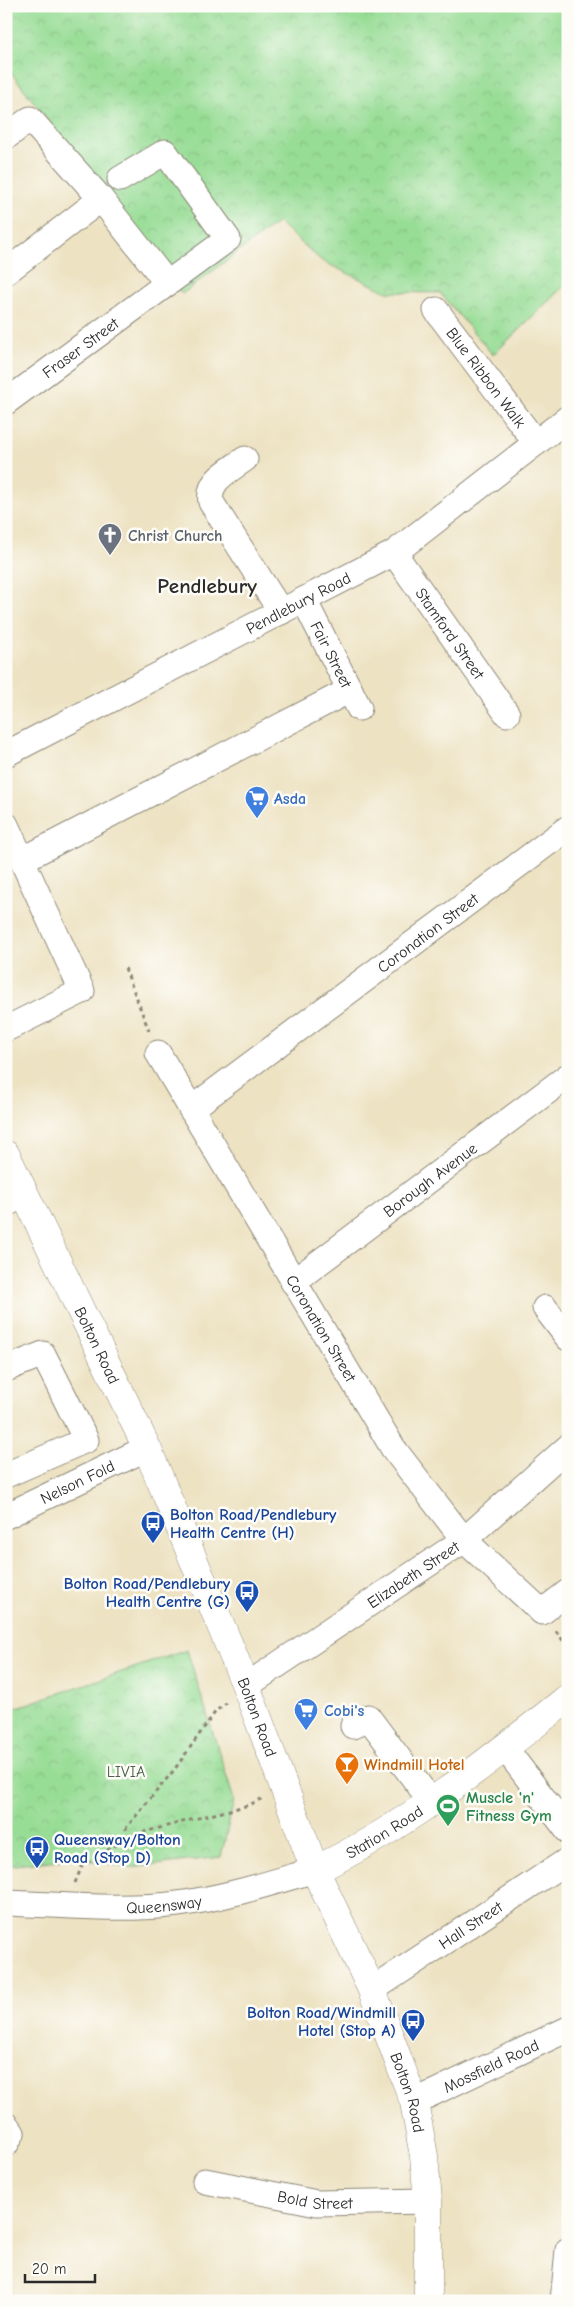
<svg xmlns="http://www.w3.org/2000/svg" width="574" height="2307" font-family="'Comic Neue',sans-serif">
<style>
.park{fill:url(#park-crowns);stroke:#628460}
.lines{fill:none;stroke-linecap:round;stroke-linejoin:round}
.minor-casing{stroke:#8c8676;stroke-width:27}
.major-casing{stroke:#8c8676;stroke-width:29}
.path{stroke:#8c8676;stroke-width:3;stroke-dasharray:4 4;stroke-linecap:butt}
.minor{stroke:#fff;stroke-width:25}
.major{stroke:#fff;stroke-width:28}
.labels{text-anchor:middle;stroke-width:5;stroke-linejoin:round;paint-order:stroke}
.street-label{font-size:16px;fill:#2b2b2b;stroke:#fdfcf7}
.worship-label{font-size:16px;font-weight:bold;fill:#5b616d;stroke:#fdfcf7;text-anchor:start}
.shop-label{font-size:16px;font-weight:bold;fill:#366cbe;stroke:#fdfcf7;text-anchor:start}
.transit-label{font-size:16px;font-weight:bold;fill:#164399;stroke:#fdfcf7;text-anchor:start}
.food-label{font-size:16px;font-weight:bold;fill:#c56008;stroke:#fdfcf7;text-anchor:start}
.park-label{font-size:16px;fill:#4c604b;stroke:#fdfcf7}
.leisure-label{font-size:16px;font-weight:bold;fill:#27864d;stroke:#fdfcf7;text-anchor:start}
.district-label{font-size:21px;font-weight:bold;fill:#2b2b2b;stroke:#fdfcf7}
</style>
<defs>
<pattern id="park-crowns" width="20" height="18" patternUnits="userSpaceOnUse" patternTransform="scale(1.25)"><rect width="20" height="18" fill="#98dd96"/><path d="M2 6a3 3 0 1 1 6 0M12 15a3 3 0 1 1 6 0" fill="none" stroke="#83be81"/></pattern>
</defs>
<rect width="100%" height="100%" fill="#fdfcf7"/>
<filter id="ink" filterUnits="userSpaceOnUse"><feTurbulence type="fractalNoise" baseFrequency=".02" numOctaves="2"/><feDisplacementMap in="SourceGraphic" scale="10" xChannelSelector="R" yChannelSelector="G"/><feConvolveMatrix kernelMatrix="1 2 1 2 8 2 1 2 1" color-interpolation-filters="sRGB"/></filter>
<filter id="wash" filterUnits="userSpaceOnUse"><feTurbulence type="fractalNoise" baseFrequency=".0096" numOctaves="4" result="noise"/><feDisplacementMap in="SourceGraphic" scale="20" xChannelSelector="R" yChannelSelector="G"/><feGaussianBlur stdDeviation="1.12" result="paint"/><feColorMatrix in="noise" values="0 0 0 0 0 0 0 0 0 0 0 0 0 0 0 0 0 1.4 0 .05"/><feComposite in="paint" operator="in"/></filter>
<g filter="url(#wash)">
<rect width="100%" height="100%" fill="#ede2c2"/>
<g class="park">
<polygon points="11,6 568,6 568,282 493,355 440,293 387,292 322,261 278,222 182,294 6,66 6,10"/>
<polygon points="187,1650 234,1800 221,1857 130,1868 77,1858 6,1866 6,1711"/>
</g>
</g>
<g filter="url(#ink)">
<g class="lines">
<defs>
<g id="minor">
<polyline points="6,137 30,119 101,199"/>
<polyline points="6,272 101,199 167,283"/>
<path id="s1" d="M436,310l100,133"/>
<path id="s2" d="M6,402l222,-163 -63,-87 -45,27"/>
<path d="M245,459c-16,12 -38,21 -34,43l70,110"/>
<path id="s3" d="M394,553l113,161"/>
<path id="s4" d="M304,600l55,108"/>
<path id="s5" d="M6,754l388,-201 174,-135"/>
<polyline points="6,825 82,991 6,1029"/>
<polyline points="22,860 350,690"/>
<path id="s6" d="M158,1053l235,395 71,92 78,72 26,-20"/>
<path id="s7" d="M191,1109l377,-281"/>
<polyline points="6,1204 24,1195"/>
<path id="s8" d="M293,1282l275,-206"/>
<polyline points="545,1308 568,1338"/>
<polyline points="6,1369 43,1354 86,1440 6,1475"/>
<path id="s9" d="M6,1516l141,-68"/>
<path id="s10" d="M246,1686l218,-146 104,-93"/>
<polyline points="353,1726 368,1717 430,1800"/>
<polyline points="505,1748 568,1831"/>
<path id="s11" d="M6,1903c57,2 116,8 172,1 47,-6 92,-21 137,-34"/>
<path id="s12" d="M372,1990l196,-130"/>
<path id="s13" d="M414,2102l154,-73"/>
<polyline points="6,2125 12,2133 6,2144"/>
<path id="s14" d="M205,2181l112,22 111,-2"/>
<polyline points="563,2301 568,2250"/>
</g>
<g id="major">
<path id="s15" d="M6,1155l141,293 99,238 69,184 57,120 42,112 10,54 4,45v100"/>
<path id="s16" d="M315,1870c90,-42 175,-110 253,-172"/>
</g>
</defs>
<use href="#minor" class="minor-casing"/>
<use href="#major" class="major-casing"/>
<g class="path">
<polyline points="125,968 149,1031"/>
<polyline points="556,1631 568,1647"/>
<polyline points="125,1838 126,1828 174,1770 216,1711 226,1703"/>
<polyline points="75,1883 82,1866 132,1835 249,1805 263,1798"/>
</g>
<use href="#minor" class="minor"/>
<use href="#major" class="major"/>
</g>
</g>
<defs>
<symbol id="church-pin" viewBox="-11 -11 22 30"><path d="M0 17L-7.5 6A9.5 9.5 0 1 1 7.5 6Z" fill="#6b7280" stroke="#fdfcf7"/><path d="M-1.2-6h2.4v3.5h3.3v2.4h-3.3V6h-2.4V-.1h-3.3v-2.4h3.3Z" fill="#fff"/></symbol>
<symbol id="supermarket-pin" viewBox="-11 -11 22 30"><path d="M0 17L-7.5 6A9.5 9.5 0 1 1 7.5 6Z" fill="#3f7fe0" stroke="#fdfcf7"/><path d="M-6-5.5h2.5l.6 2H6L4.5 2H-2.5L-4.4-4H-6ZM-1.5 3.2a1.3 1.3 0 1 0 .1 0ZM3 3.2a1.3 1.3 0 1 0 .1 0Z" fill="#fff"/></symbol>
<symbol id="bus-pin" viewBox="-11 -11 22 30"><path d="M0 17L-7.5 6A9.5 9.5 0 1 1 7.5 6Z" fill="#1a4fb4" stroke="#fdfcf7"/><path d="M-5-6H5V4H4V6H2V4H-2V6H-4V4H-5ZM-3.5-4V0h7V-4ZM-3.5 1.2v1.5H-2V1.2ZM2 1.2v1.5H3.5V1.2Z" fill="#fff"/></symbol>
<symbol id="bar-pin" viewBox="-11 -11 22 30"><path d="M0 17L-7.5 6A9.5 9.5 0 1 1 7.5 6Z" fill="#e8710a" stroke="#fdfcf7"/><path d="M-6-5H6L.8 .8V4.5H3.5V6h-7V4.5H-.8V.8Z" fill="#fff"/></symbol>
<symbol id="stadium-pin" viewBox="-11 -11 22 30"><path d="M0 17L-7.5 6A9.5 9.5 0 1 1 7.5 6Z" fill="#2e9e5b" stroke="#fdfcf7"/><path d="M0-5a6.5 5 0 1 0 0 10a6.5 5 0 1 0 0-10ZM-3.5-1.8h7v3.6h-7Z" fill="#fff"/></symbol>
</defs>
<g fill-rule="evenodd">
<use href="#church-pin" x="96" y="521" width="28" height="38"/>
<use href="#supermarket-pin" x="243" y="784" width="28" height="38"/>
<use href="#bus-pin" x="139" y="1509" width="28" height="38"/>
<use href="#bus-pin" x="233" y="1578" width="28" height="38"/>
<use href="#supermarket-pin" x="292" y="1696" width="28" height="38"/>
<use href="#bar-pin" x="333" y="1750" width="28" height="38"/>
<use href="#stadium-pin" x="434" y="1792" width="28" height="38"/>
<use href="#bus-pin" x="23" y="1834" width="28" height="38"/>
<use href="#bus-pin" x="399" y="2007" width="28" height="38"/>
</g>
<g class="labels">
<g class="street-label">
<text dy="6" stroke="none"><textPath href="#s2" startOffset="92">Fraser Street</textPath></text>
<text dy="6" stroke="none"><textPath href="#s1" startOffset="84">Blue Ribbon Walk</textPath></text>
<text dy="6" stroke="none"><textPath href="#s5" startOffset="329">Pendlebury Road</textPath></text>
<text dy="6" stroke="none"><textPath href="#s3" startOffset="98">Stamford Street</textPath></text>
<text dy="6" stroke="none"><textPath href="#s4" startOffset="61">Fair Street</textPath></text>
<text dy="6" stroke="none"><textPath href="#s7" startOffset="295">Coronation Street</textPath></text>
<text dy="6" stroke="none"><textPath href="#s8" startOffset="171">Borough Avenue</textPath></text>
<text dy="6" stroke="none"><textPath href="#s6" startOffset="320">Coronation Street</textPath></text>
<text dy="6" stroke="none"><textPath href="#s15" startOffset="211">Bolton Road</textPath></text>
<text dy="6" stroke="none"><textPath href="#s9" startOffset="79">Nelson Fold</textPath></text>
<text dy="6" stroke="none"><textPath href="#s10" startOffset="201">Elizabeth Street</textPath></text>
<text dy="6" stroke="none"><textPath href="#s15" startOffset="616">Bolton Road</textPath></text>
<text dy="6" stroke="none"><textPath href="#s16" startOffset="79">Station Road</textPath></text>
<text dy="6" stroke="none"><textPath href="#s11" startOffset="158">Queensway</textPath></text>
<text dy="6" stroke="none"><textPath href="#s12" startOffset="118">Hall Street</textPath></text>
<text dy="6" stroke="none"><textPath href="#s13" startOffset="85">Mossfield Road</textPath></text>
<text dy="6" stroke="none"><textPath href="#s15" startOffset="1021">Bolton Road</textPath></text>
<text dy="6" stroke="none"><textPath href="#s14" startOffset="112">Bold Street</textPath></text>
</g>
<g class="worship-label">
<text x="128" y="541">Christ Church</text>
</g>
<g class="shop-label">
<text x="274" y="804">Asda</text>
<text x="324" y="1716">Cobi's</text>
</g>
<g class="transit-label">
<text x="170" y="1520">Bolton Road/Pendlebury<tspan x="170" dy="18">Health Centre (H)</tspan></text>
<text x="230" y="1589" text-anchor="end">Bolton Road/Pendlebury<tspan x="230" dy="18">Health Centre (G)</tspan></text>
<text x="54" y="1845">Queensway/Bolton<tspan x="54" dy="18">Road (Stop D)</tspan></text>
<text x="396" y="2018" text-anchor="end">Bolton Road/Windmill<tspan x="396" dy="18">Hotel (Stop A)</tspan></text>
</g>
<g class="food-label">
<text x="364" y="1770">Windmill Hotel</text>
</g>
<g class="park-label">
<text x="126" y="1777">LIVIA</text>
</g>
<g class="leisure-label">
<text x="466" y="1803">Muscle 'n'<tspan x="466" dy="18">Fitness Gym</tspan></text>
</g>
<g class="district-label">
<text x="207" y="593">Pendlebury</text>
</g>
</g>
<rect width="574" height="2307" fill="none" stroke="#fdfcf7" stroke-width="25"/>
<path d="M25 2274v8h70v-8" fill="none" stroke="#2b2b2b" stroke-width="2.5"/>
<text x="32" y="2274" font-size="15" fill="#2b2b2b" stroke="#fdfcf7" stroke-width="4" paint-order="stroke">20 m</text>
</svg>
